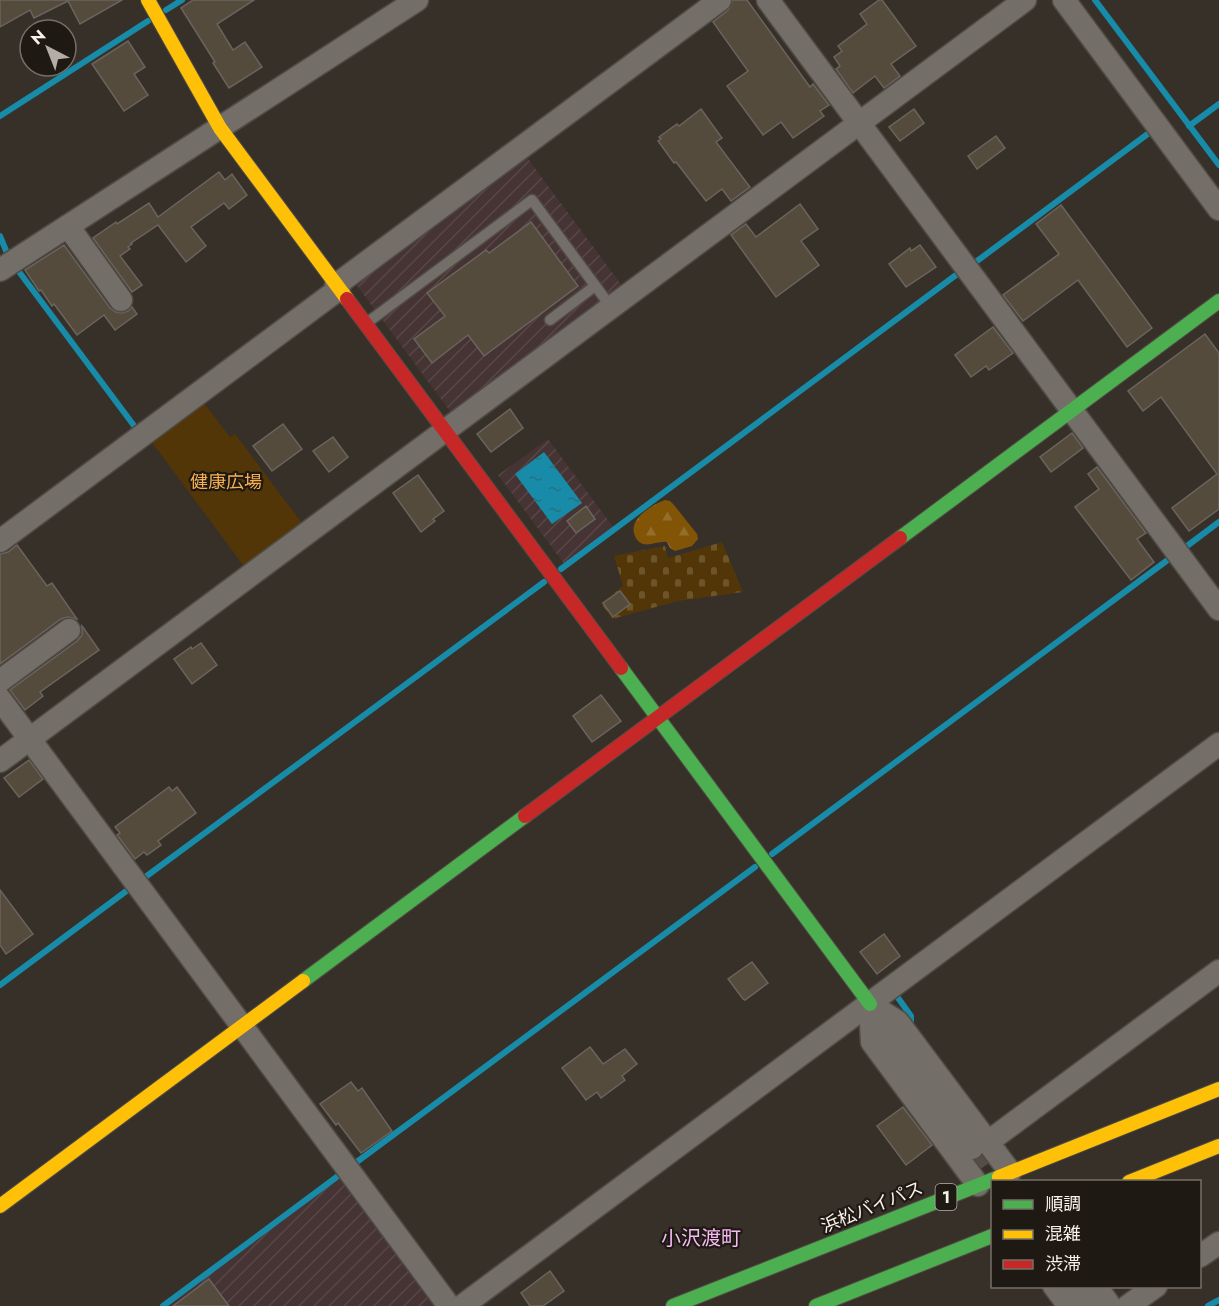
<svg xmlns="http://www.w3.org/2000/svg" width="1219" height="1306" font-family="Jost,'Noto Sans JP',sans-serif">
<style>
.industrial{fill:url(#industrial-furrows)}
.green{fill:#533607}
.forest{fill:url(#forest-firs)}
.cemetery{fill:url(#cemetery-stones)}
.water{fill:url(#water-ripples)}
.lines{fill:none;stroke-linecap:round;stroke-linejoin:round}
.stream{stroke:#178ba7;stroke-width:6}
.building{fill:#554b3d;stroke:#6a645e;stroke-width:1.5}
.street-tunnel{stroke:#534d46;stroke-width:22;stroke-dasharray:22 11;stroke-linecap:butt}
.lane-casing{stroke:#514b45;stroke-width:13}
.street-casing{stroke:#514b45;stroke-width:25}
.fast-casing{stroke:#514b45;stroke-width:16}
.slow-casing{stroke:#514b45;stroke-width:16}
.jam-casing{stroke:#514b45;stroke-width:16}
.lane{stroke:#736e68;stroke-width:10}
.street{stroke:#736e68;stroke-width:22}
.fast{stroke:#4caf50;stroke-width:14}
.slow{stroke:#ffc107;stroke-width:14}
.jam{stroke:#c62828;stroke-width:14}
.labels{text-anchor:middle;stroke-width:4.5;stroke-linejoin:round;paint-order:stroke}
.shield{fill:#1e1913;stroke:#b7b0a8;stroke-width:1.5}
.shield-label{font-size:16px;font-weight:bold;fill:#f8f1e8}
.park-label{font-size:18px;fill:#f9b14f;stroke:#1e1913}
.street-label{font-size:18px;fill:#f8f1e8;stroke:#1e1913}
.neighbourhood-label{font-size:20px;fill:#f6baf3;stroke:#1e1913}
</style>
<defs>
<pattern id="industrial-furrows" width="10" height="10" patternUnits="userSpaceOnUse" patternTransform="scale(1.5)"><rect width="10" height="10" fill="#463333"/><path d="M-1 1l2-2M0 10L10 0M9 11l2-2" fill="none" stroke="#584747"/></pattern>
<pattern id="forest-firs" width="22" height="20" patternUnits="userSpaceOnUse" patternTransform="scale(1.5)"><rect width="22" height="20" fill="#815406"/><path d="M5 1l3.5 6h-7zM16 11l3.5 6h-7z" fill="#946d2a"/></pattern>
<pattern id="cemetery-stones" width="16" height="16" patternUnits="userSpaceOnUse" patternTransform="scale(1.5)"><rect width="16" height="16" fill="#533607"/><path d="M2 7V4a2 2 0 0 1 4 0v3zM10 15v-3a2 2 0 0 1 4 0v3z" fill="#6c542b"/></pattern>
<pattern id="water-ripples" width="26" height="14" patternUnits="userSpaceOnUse" patternTransform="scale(1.5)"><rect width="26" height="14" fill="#178ba7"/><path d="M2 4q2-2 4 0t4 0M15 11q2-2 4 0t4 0" fill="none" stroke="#2b7080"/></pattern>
</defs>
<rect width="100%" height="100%" fill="#363029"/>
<g class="industrial">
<polygon points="523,152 623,287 452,414 352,279"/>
<polygon points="548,439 614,528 565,565 498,475"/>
<polygon points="343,1174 440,1306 165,1306"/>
</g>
<polygon class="green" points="200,398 230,437 235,434 304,526 246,569 148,437"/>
<path class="forest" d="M665,500l5,1 4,4 23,29 1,5 -6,7 -17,5 -5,-3 -3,-6c-8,-1 -17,4 -24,2 -5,-2 -8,-6 -9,-11 -4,-15 18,-28 31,-33z"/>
<polygon class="cemetery" points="722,542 743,592 678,601 612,619 601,603 623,586 614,556 665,546 668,558"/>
<polygon class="water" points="544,452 582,503 552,524 515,474"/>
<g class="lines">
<g class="stream">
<polyline points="1095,0 1219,165"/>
<polyline points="166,10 182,0"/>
<polyline points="0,116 148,21"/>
<polyline points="1189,126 1219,104"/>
<polyline points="0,236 7,253"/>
<polyline points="973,264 1153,130"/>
<polyline points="17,269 138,431"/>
<polyline points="1183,549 1219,522"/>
<polyline points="561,569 960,272"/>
<polyline points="772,854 1173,556"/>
<polyline points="144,878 544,582"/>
<polyline points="0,985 129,889"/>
<polyline points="896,995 911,1016 911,1026"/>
<polyline points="354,1164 755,867"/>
<polyline points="163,1306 342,1173"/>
<polyline points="1208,1306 1219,1300"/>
</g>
</g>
<g class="building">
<polygon points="0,0 122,0 80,24 68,1 34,18 30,10 0,27"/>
<polygon points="193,0 254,0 217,24 233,50 245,42 262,67 229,88 213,63 215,62 181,8"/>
<polygon points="733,0 747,0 810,87 813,84 829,105 820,111 824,116 793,138 781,122 763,135 727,86 748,71 713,22 728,10"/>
<polygon points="879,0 882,0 916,46 891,64 900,76 884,88 875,76 853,93 836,69 840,66 834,57 842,51 838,46 867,24 860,14"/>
<polygon points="128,41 145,67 134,74 148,95 124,111 92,64"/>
<polygon points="701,109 722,138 716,142 750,187 731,201 722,189 706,201 676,162 674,163 658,141 661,139 659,137 677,124 679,126"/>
<polygon points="914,109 924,123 900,141 889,127"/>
<polygon points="996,136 1005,148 977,169 968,156"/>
<polygon points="219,172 225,180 232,174 247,195 229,209 224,203 191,227 206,246 186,262 158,225 131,243 132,244 128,247 130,249 120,256 142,285 132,292 93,238 116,222 117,224 149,203 158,217"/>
<polygon points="800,204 818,229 801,241 819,265 776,297 731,235 746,224 756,237"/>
<polygon points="1061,205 1152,328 1127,347 1078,280 1023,321 1003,295 1059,254 1036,224"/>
<polygon points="531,222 578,286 484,356 468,335 432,363 414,339 445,316 427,293 486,250 489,253"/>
<polygon points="64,245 110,308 116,312 122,313 128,311 132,307 137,314 115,330 104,315 77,335 54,304 52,306 41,290 39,291 25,270"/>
<polygon points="920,245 936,267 906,287 889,264 910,248 911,251"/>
<polygon points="993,327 1013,353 989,370 986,366 971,377 955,355"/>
<polygon points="1205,334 1219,353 1219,509 1189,531 1172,508 1217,474 1161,397 1143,411 1128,391"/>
<polygon points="510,409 523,428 491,452 477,434"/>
<polygon points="283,424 302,449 272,471 253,446"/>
<polygon points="1072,433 1083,448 1051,472 1040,457"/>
<polygon points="333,437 348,457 329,472 313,451"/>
<polygon points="1097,467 1146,533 1137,539 1154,562 1131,580 1075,507 1099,489 1088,474"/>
<polygon points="418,475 444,511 433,519 435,521 421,532 393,493"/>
<polygon points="586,506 595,519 576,533 567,521"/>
<polygon points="17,545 47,586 52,583 77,619 68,617 61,619 0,664 0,554 8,552"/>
<polygon points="620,591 630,604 613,617 603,603"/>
<polygon points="82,626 99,650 40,692 43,696 25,710 10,690 77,641 82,635"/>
<polygon points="201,643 217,665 192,684 174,659 191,647 192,649"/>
<polygon points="601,695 621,721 592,742 573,716"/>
<polygon points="29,760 43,779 19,797 4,778"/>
<polygon points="169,787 172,791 177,787 196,813 158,841 161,845 147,855 144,852 135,859 117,835 120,833 115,827"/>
<polygon points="0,890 33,934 6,954 0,945"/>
<polygon points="884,934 900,956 877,974 860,952"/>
<polygon points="752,962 768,983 745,1000 743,999 728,979"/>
<polygon points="590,1047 603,1064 625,1049 637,1064 622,1076 625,1080 601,1098 597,1092 586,1100 562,1068"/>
<polygon points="351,1082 358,1091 362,1088 392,1131 361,1153 338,1123 336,1125 320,1104"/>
<polygon points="903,1107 932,1145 906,1165 877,1126"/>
<polygon points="550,1271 564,1291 543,1306 530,1306 521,1293"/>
<polygon points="209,1279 229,1306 173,1306"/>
</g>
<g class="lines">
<polyline class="street-tunnel" points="972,1148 996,1182"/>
<defs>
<g id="lane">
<polyline points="550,320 595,286"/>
<polyline points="368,322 532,200 611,307"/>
</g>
<g id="street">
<polyline points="768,0 1219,609"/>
<polyline points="1064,0 1219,209"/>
<polyline points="68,226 121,300"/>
<polyline points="0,270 417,0"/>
<polyline points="336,285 720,0"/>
<polyline points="0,541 339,289"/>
<polyline points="0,681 69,630"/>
<polyline points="0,699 449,1306"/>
<polyline points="0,761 1025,0"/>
<polyline points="870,1004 898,1022 1010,1172"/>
<polyline points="870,1004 872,1042 978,1185"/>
<polyline points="872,1008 885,1032 972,1148"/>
<polyline points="988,1142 1219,971"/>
<polyline points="1200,1256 1219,1243"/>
<polyline points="1054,1286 1069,1306"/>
<polyline points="1075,1286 1089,1306"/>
<polyline points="1096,1286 1110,1306"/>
<polyline points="462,1306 1219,744"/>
<polyline points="1128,1306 1156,1286"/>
</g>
<g id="fast">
<polyline points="900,538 1219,301"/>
<polyline points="621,668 870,1004"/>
<polyline points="303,981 525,816"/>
<polyline points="673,1306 999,1177"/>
<polyline points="816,1306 992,1236"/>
</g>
<g id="slow">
<polyline points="148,0 220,128 347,299"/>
<polyline points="999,1177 1219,1089"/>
<polyline points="1129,1182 1219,1146"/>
<polyline points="0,1206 303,981"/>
</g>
<g id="jam">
<polyline points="347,299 621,668"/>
<polyline points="525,816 900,538"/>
</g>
</defs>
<use href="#lane" class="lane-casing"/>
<use href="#street" class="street-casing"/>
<use href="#fast" class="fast-casing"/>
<use href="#slow" class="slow-casing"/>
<use href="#jam" class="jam-casing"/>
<use href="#lane" class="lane"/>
<use href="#street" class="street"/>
<use href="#fast" class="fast"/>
<use href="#slow" class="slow"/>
<use href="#jam" class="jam"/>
</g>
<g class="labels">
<rect class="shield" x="935.5" y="1184" width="21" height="26" rx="4.5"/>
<g class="shield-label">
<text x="946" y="1203">1</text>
</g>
<g class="park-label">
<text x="226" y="488">健康広場</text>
</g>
<g class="street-label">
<text transform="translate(872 1207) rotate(-22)" y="6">浜松バイパス</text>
</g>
<g class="neighbourhood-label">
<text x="701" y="1245">小沢渡町</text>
</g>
</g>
<rect x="991" y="1180" width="210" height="108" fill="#1e1913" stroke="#756f68" stroke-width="1.5"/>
<rect x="1003" y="1200" width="30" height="9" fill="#4caf50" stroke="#756f68" stroke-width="1.5"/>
<text x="1045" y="1210" font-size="18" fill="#f8f1e8">順調</text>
<rect x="1003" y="1230" width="30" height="9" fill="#ffc107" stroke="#756f68" stroke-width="1.5"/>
<text x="1045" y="1240" font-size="18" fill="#f8f1e8">混雑</text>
<rect x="1003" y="1260" width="30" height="9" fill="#c62828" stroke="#756f68" stroke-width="1.5"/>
<text x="1045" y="1270" font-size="18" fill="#f8f1e8">渋滞</text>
<g transform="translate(48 48) rotate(318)"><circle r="28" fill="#1e1913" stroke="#756f68" stroke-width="1.5"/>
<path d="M0-4.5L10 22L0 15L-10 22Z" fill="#b4ada5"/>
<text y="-9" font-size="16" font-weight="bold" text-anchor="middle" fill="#f8f1e8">N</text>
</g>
</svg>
